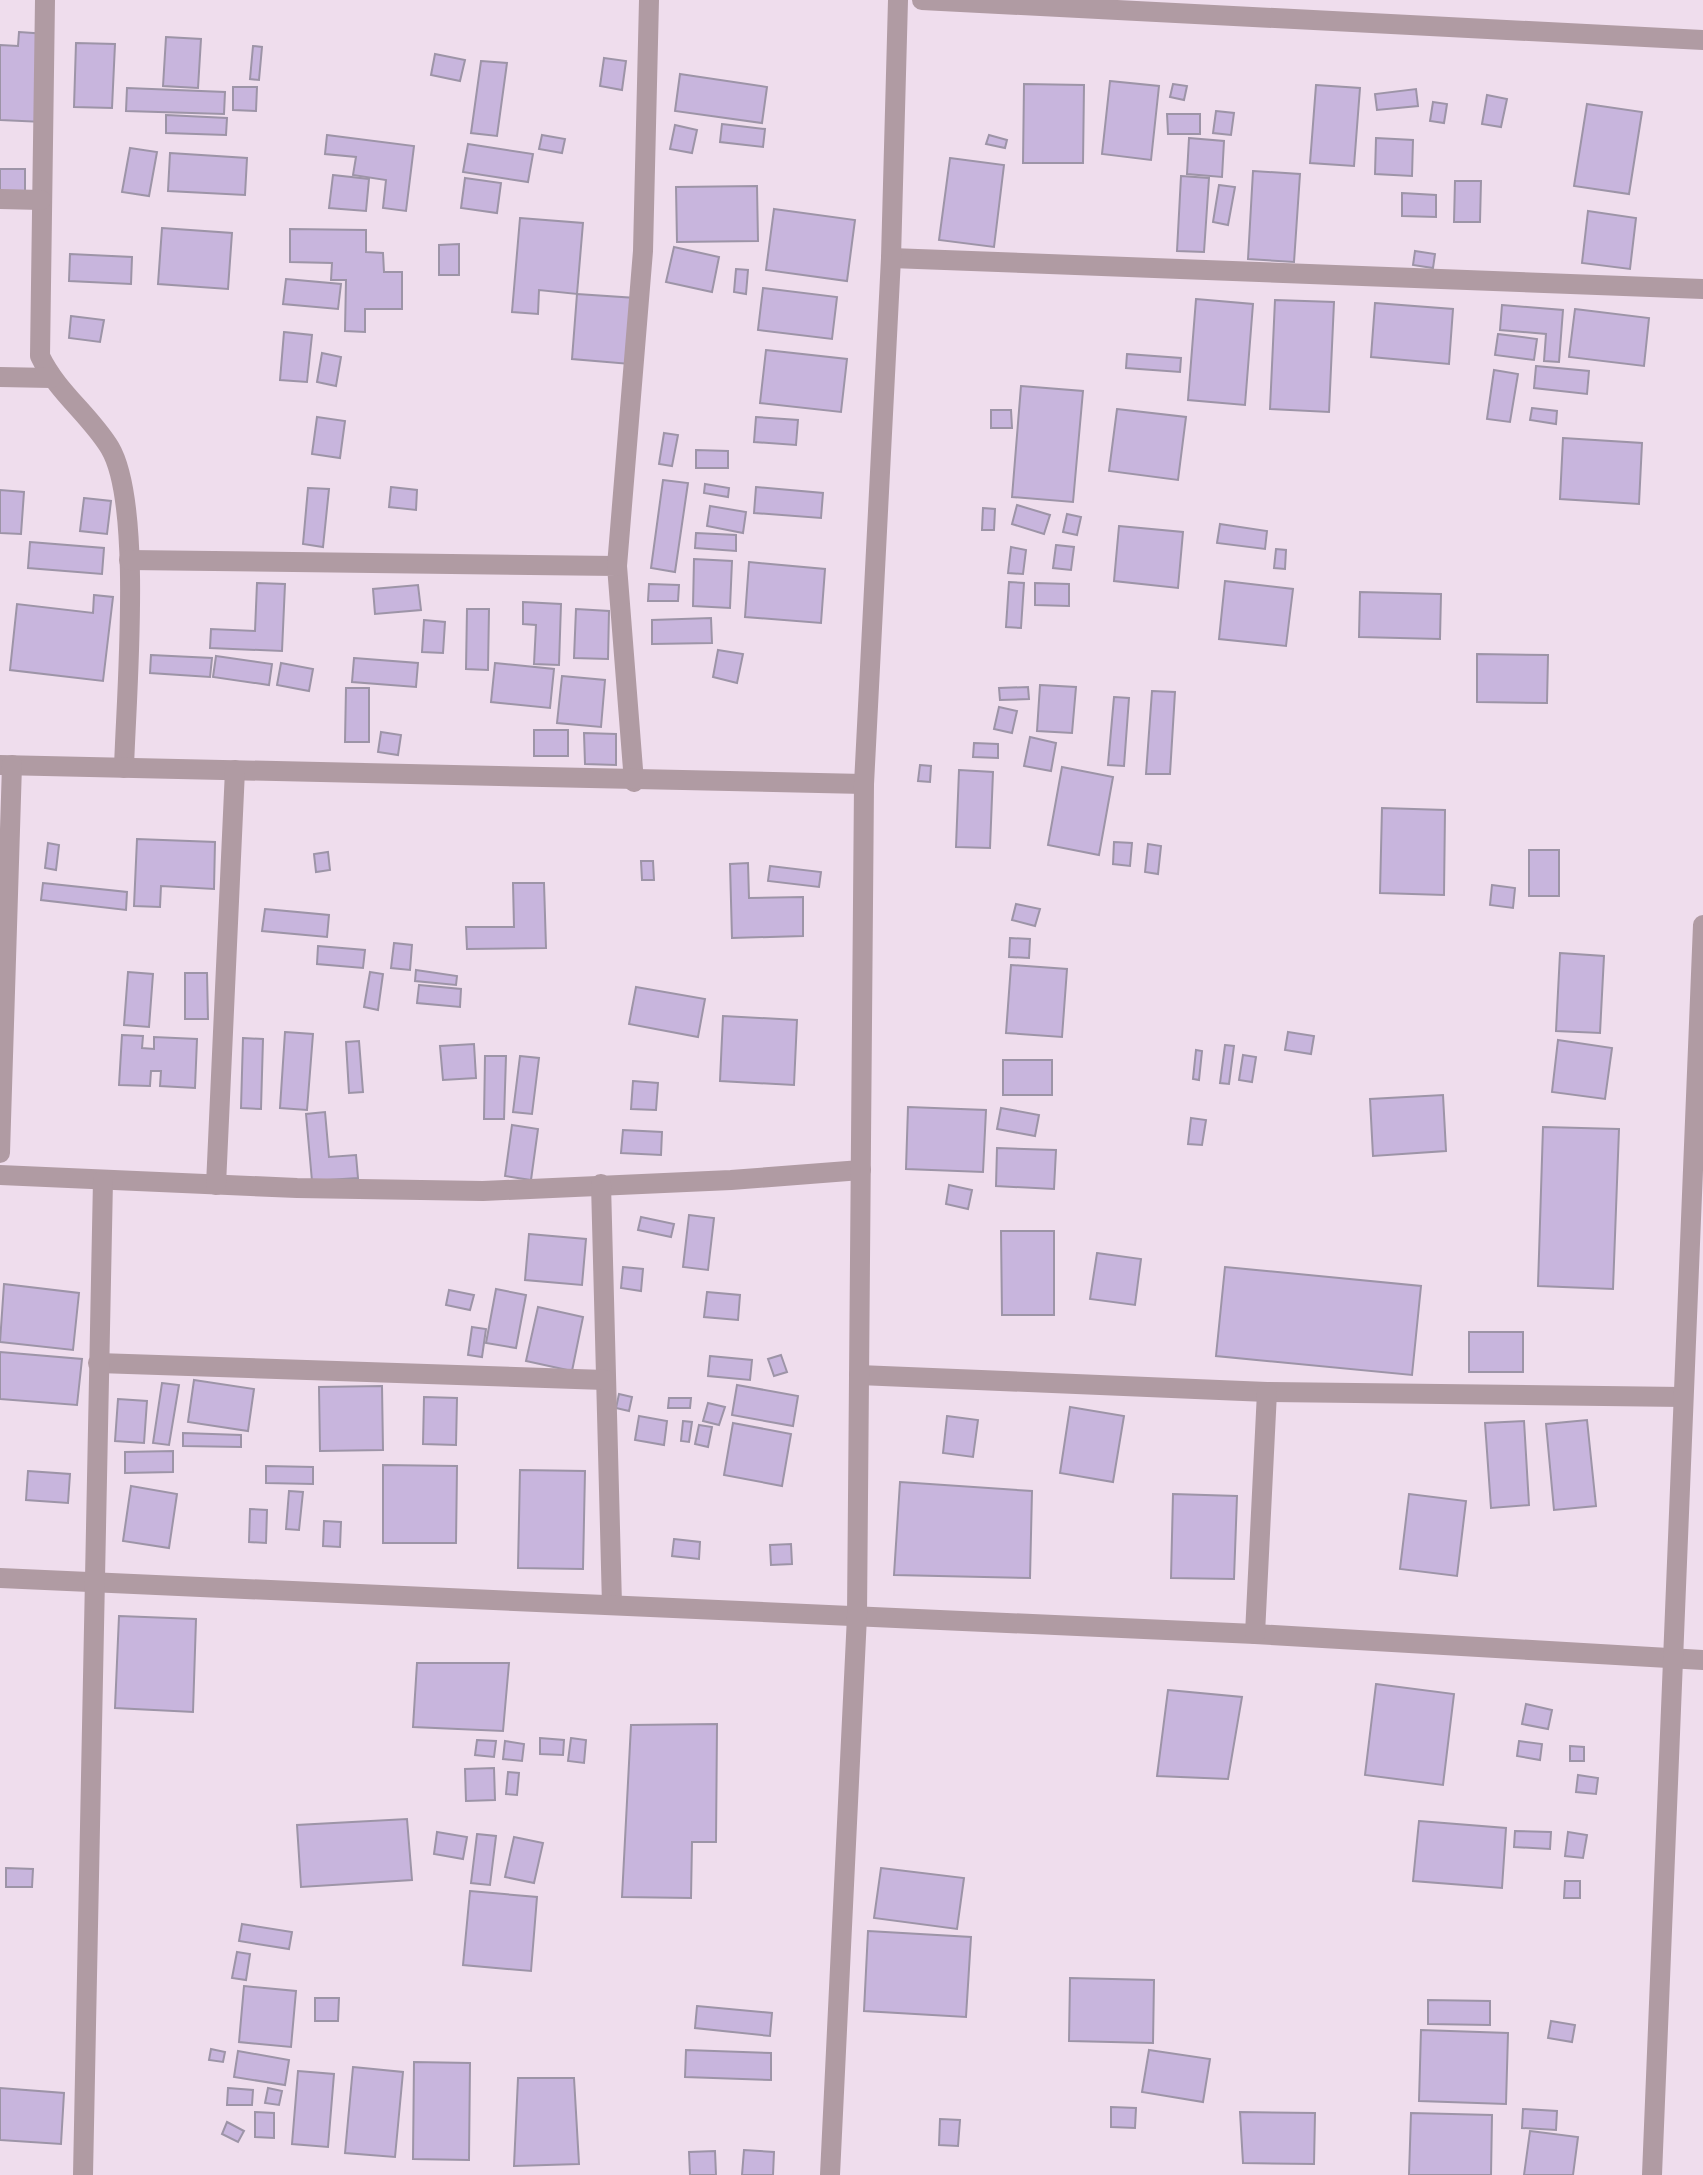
<svg xmlns="http://www.w3.org/2000/svg" width="1703" height="2175" font-family="'Source Serif 4',serif">
<style>
.building{fill:#c8b5dd;stroke:#9d94a7;stroke-width:2}
.lines{fill:none;stroke-linecap:round;stroke-linejoin:round}
.minor{stroke:#b09ba3;stroke-width:20}
</style>
<rect width="100%" height="100%" fill="#efdded"/>
<g class="building">
<polygon points="19,32 47,34 43,122 0,120 0,45 18,46"/>
<polygon points="166,37 201,39 198,88 163,86"/>
<polygon points="76,43 115,44 112,108 74,107"/>
<polygon points="253,46 262,47 259,80 250,79"/>
<polygon points="435,54 465,60 460,81 431,75"/>
<polygon points="604,58 626,61 622,90 600,86"/>
<polygon points="481,61 507,63 497,136 471,133"/>
<polygon points="680,74 767,87 762,123 675,111"/>
<polygon points="1110,81 1159,86 1151,160 1102,154"/>
<polygon points="1024,84 1084,85 1083,163 1023,163"/>
<polygon points="1173,84 1187,86 1184,100 1170,97"/>
<polygon points="1316,85 1360,88 1354,166 1310,163"/>
<polygon points="233,87 257,87 256,111 233,110"/>
<polygon points="127,88 225,92 224,114 126,111"/>
<polygon points="1416,89 1418,106 1377,110 1375,94"/>
<polygon points="1487,95 1507,99 1501,127 1482,124"/>
<polygon points="1433,102 1447,104 1444,123 1430,121"/>
<polygon points="1587,104 1642,112 1629,194 1574,186"/>
<polygon points="1216,111 1234,113 1231,135 1213,133"/>
<polygon points="1167,114 1200,114 1200,134 1168,134"/>
<polygon points="166,115 227,118 226,135 166,133"/>
<polygon points="722,124 765,129 763,147 720,142"/>
<polygon points="675,125 697,130 692,153 670,149"/>
<polygon points="327,135 414,146 406,211 383,208 386,180 353,175 356,157 325,154"/>
<polygon points="542,135 565,139 562,153 539,149"/>
<polygon points="989,135 1007,140 1005,148 986,144"/>
<polygon points="1189,138 1224,141 1222,177 1187,174"/>
<polygon points="1376,138 1413,140 1412,176 1375,174"/>
<polygon points="468,144 533,154 528,182 463,172"/>
<polygon points="130,148 157,152 149,196 122,192"/>
<polygon points="170,153 247,158 245,195 168,191"/>
<polygon points="950,158 1004,165 994,247 939,240"/>
<polygon points="0,169 25,169 25,198 0,197"/>
<polygon points="1253,171 1300,174 1294,262 1248,259"/>
<polygon points="333,175 369,179 366,211 329,208"/>
<polygon points="1181,176 1209,178 1204,252 1177,251"/>
<polygon points="465,178 501,183 497,213 461,208"/>
<polygon points="1455,181 1481,181 1480,222 1454,222"/>
<polygon points="1219,185 1235,187 1228,225 1213,222"/>
<polygon points="757,186 758,241 677,242 676,187"/>
<polygon points="1402,193 1436,195 1436,217 1402,216"/>
<polygon points="774,209 855,220 847,281 766,270"/>
<polygon points="1588,211 1636,218 1630,269 1582,263"/>
<polygon points="520,218 583,223 577,294 539,290 538,314 512,312"/>
<polygon points="162,228 232,233 228,289 158,284"/>
<polygon points="290,229 366,230 366,252 383,253 384,272 402,272 402,309 365,309 365,332 345,331 346,280 331,280 332,263 290,262"/>
<polygon points="459,244 459,275 439,275 439,245"/>
<polygon points="674,247 719,257 712,292 666,282"/>
<polygon points="1415,251 1435,254 1433,268 1413,265"/>
<polygon points="70,254 132,257 131,284 69,281"/>
<polygon points="736,269 748,270 746,294 734,292"/>
<polygon points="286,279 341,284 338,309 283,304"/>
<polygon points="763,288 837,297 832,339 758,330"/>
<polygon points="577,294 636,298 630,364 572,359"/>
<polygon points="1196,299 1253,304 1245,405 1188,400"/>
<polygon points="1275,300 1334,302 1329,412 1270,409"/>
<polygon points="1375,303 1453,309 1449,364 1371,357"/>
<polygon points="1502,305 1563,310 1559,362 1544,361 1546,334 1500,330"/>
<polygon points="1575,309 1649,318 1644,366 1569,357"/>
<polygon points="71,316 104,320 100,342 69,338"/>
<polygon points="284,332 312,335 307,382 280,380"/>
<polygon points="1498,334 1537,339 1534,360 1495,355"/>
<polygon points="766,350 847,359 841,412 760,403"/>
<polygon points="322,353 341,357 336,386 317,382"/>
<polygon points="1127,354 1181,358 1180,372 1126,368"/>
<polygon points="1536,366 1589,371 1587,394 1534,388"/>
<polygon points="1494,370 1518,374 1510,422 1487,419"/>
<polygon points="1021,386 1083,391 1073,502 1012,497"/>
<polygon points="1532,408 1557,411 1556,424 1530,420"/>
<polygon points="1117,409 1186,417 1178,480 1109,471"/>
<polygon points="991,410 1011,410 1012,428 991,428"/>
<polygon points="317,417 345,421 340,458 312,454"/>
<polygon points="756,417 798,420 796,445 754,442"/>
<polygon points="664,433 678,435 672,466 659,464"/>
<polygon points="1563,438 1642,443 1639,504 1560,499"/>
<polygon points="696,450 728,451 728,468 696,468"/>
<polygon points="663,480 688,483 675,572 651,568"/>
<polygon points="705,484 729,488 728,497 704,493"/>
<polygon points="391,487 417,490 416,510 389,507"/>
<polygon points="756,487 823,493 821,518 754,513"/>
<polygon points="308,488 329,489 323,547 303,544"/>
<polygon points="0,490 24,492 21,534 0,533"/>
<polygon points="84,498 111,501 107,534 80,531"/>
<polygon points="1017,505 1050,515 1044,534 1012,524"/>
<polygon points="710,506 746,512 743,533 707,526"/>
<polygon points="983,508 995,509 994,530 982,530"/>
<polygon points="1067,514 1081,517 1077,535 1063,532"/>
<polygon points="1220,524 1267,531 1265,549 1217,543"/>
<polygon points="1119,526 1183,532 1178,588 1114,581"/>
<polygon points="696,533 736,535 736,551 695,548"/>
<polygon points="30,542 104,548 102,574 28,568"/>
<polygon points="1056,545 1074,547 1071,570 1053,568"/>
<polygon points="1011,547 1026,550 1023,574 1008,573"/>
<polygon points="1276,549 1286,550 1285,569 1274,568"/>
<polygon points="694,559 732,561 730,608 693,606"/>
<polygon points="749,562 825,569 821,623 745,617"/>
<polygon points="1225,581 1293,589 1286,646 1219,639"/>
<polygon points="1009,582 1024,583 1021,628 1006,627"/>
<polygon points="257,583 285,584 282,651 210,648 211,629 255,631"/>
<polygon points="1035,583 1069,584 1069,606 1035,605"/>
<polygon points="649,584 679,585 678,601 648,601"/>
<polygon points="418,585 421,610 375,614 373,589"/>
<polygon points="1360,592 1441,594 1440,639 1359,637"/>
<polygon points="94,595 113,597 103,681 10,670 17,604 93,613"/>
<polygon points="523,602 561,604 559,665 534,664 536,625 523,624"/>
<polygon points="467,609 489,609 488,670 466,669"/>
<polygon points="576,609 609,611 608,659 574,658"/>
<polygon points="711,618 712,643 652,644 652,620"/>
<polygon points="424,620 445,622 443,653 422,652"/>
<polygon points="718,650 743,654 737,683 713,677"/>
<polygon points="1477,654 1548,655 1547,703 1477,702"/>
<polygon points="151,655 212,658 210,677 150,673"/>
<polygon points="216,656 272,664 269,685 213,677"/>
<polygon points="354,658 418,663 416,687 352,682"/>
<polygon points="281,663 313,669 309,691 277,685"/>
<polygon points="495,663 554,669 550,708 491,702"/>
<polygon points="562,676 605,680 601,727 557,723"/>
<polygon points="1040,685 1076,687 1072,733 1037,731"/>
<polygon points="1028,687 1029,699 1000,700 999,688"/>
<polygon points="346,688 369,688 369,742 345,742"/>
<polygon points="1152,691 1175,692 1170,774 1146,774"/>
<polygon points="1114,697 1129,698 1124,766 1108,765"/>
<polygon points="999,707 1017,711 1012,733 994,729"/>
<rect x="534" y="730" width="34" height="26"/>
<polygon points="381,732 401,735 398,755 378,752"/>
<polygon points="584,733 616,734 616,765 585,764"/>
<polygon points="1030,737 1056,743 1051,771 1024,766"/>
<polygon points="974,743 998,744 998,758 973,757"/>
<polygon points="920,765 931,766 930,782 918,781"/>
<polygon points="1062,767 1113,777 1099,855 1048,845"/>
<polygon points="959,770 993,772 990,848 956,847"/>
<polygon points="1382,808 1445,810 1444,895 1380,893"/>
<polygon points="137,839 215,842 214,889 161,886 160,907 134,906"/>
<polygon points="1114,842 1132,843 1130,866 1113,864"/>
<polygon points="48,843 59,845 56,870 45,868"/>
<polygon points="1148,844 1161,846 1158,874 1145,872"/>
<rect x="1529" y="850" width="30" height="46"/>
<polygon points="328,852 330,870 316,872 314,854"/>
<polygon points="641,861 653,861 654,880 642,880"/>
<polygon points="748,863 749,898 803,897 803,936 732,938 730,864"/>
<polygon points="770,866 821,872 819,887 768,881"/>
<polygon points="43,883 127,892 126,910 41,900"/>
<polygon points="513,883 544,883 546,948 467,949 466,927 514,927"/>
<polygon points="1492,885 1515,888 1513,908 1490,905"/>
<polygon points="1016,904 1040,909 1035,926 1012,920"/>
<polygon points="265,909 329,915 327,937 262,931"/>
<polygon points="1010,938 1030,939 1029,958 1009,957"/>
<polygon points="394,943 412,945 410,970 391,968"/>
<polygon points="318,946 365,950 363,968 317,964"/>
<polygon points="1560,953 1604,956 1600,1033 1556,1031"/>
<polygon points="1011,965 1067,969 1062,1037 1006,1033"/>
<polygon points="416,970 457,976 456,985 415,981"/>
<polygon points="128,972 153,974 149,1027 124,1025"/>
<polygon points="370,972 383,974 378,1010 364,1007"/>
<polygon points="185,973 207,973 208,1019 185,1019"/>
<polygon points="419,985 461,989 460,1007 417,1003"/>
<polygon points="636,987 705,999 698,1037 629,1024"/>
<polygon points="723,1016 797,1020 794,1085 720,1081"/>
<polygon points="285,1032 313,1034 307,1110 280,1108"/>
<polygon points="1288,1032 1314,1036 1311,1054 1285,1050"/>
<polygon points="122,1035 143,1036 142,1048 154,1049 154,1037 197,1039 195,1088 160,1086 161,1071 151,1071 150,1086 119,1085"/>
<polygon points="243,1038 263,1039 261,1109 241,1108"/>
<polygon points="1558,1040 1612,1048 1605,1099 1552,1092"/>
<polygon points="359,1041 363,1092 349,1093 346,1042"/>
<polygon points="474,1044 476,1078 443,1080 440,1046"/>
<polygon points="1225,1045 1234,1046 1229,1084 1220,1083"/>
<polygon points="1196,1050 1202,1051 1199,1080 1193,1079"/>
<polygon points="1243,1055 1256,1057 1252,1082 1239,1080"/>
<polygon points="485,1056 506,1056 504,1119 484,1119"/>
<polygon points="520,1056 539,1058 532,1114 513,1112"/>
<rect x="1003" y="1060" width="49" height="35"/>
<polygon points="633,1081 658,1083 656,1110 631,1109"/>
<polygon points="1443,1095 1446,1151 1373,1156 1370,1099"/>
<polygon points="908,1107 986,1110 983,1172 906,1169"/>
<polygon points="1001,1108 1039,1115 1035,1136 997,1129"/>
<polygon points="325,1112 329,1157 356,1155 358,1178 312,1181 306,1114"/>
<polygon points="1191,1118 1206,1120 1202,1145 1188,1144"/>
<polygon points="512,1125 538,1129 531,1180 505,1176"/>
<polygon points="1543,1127 1619,1129 1613,1289 1538,1286"/>
<polygon points="623,1130 662,1132 661,1155 621,1153"/>
<polygon points="997,1148 1056,1150 1054,1189 996,1186"/>
<polygon points="949,1185 972,1190 968,1209 946,1204"/>
<polygon points="689,1215 714,1218 708,1270 683,1267"/>
<polygon points="641,1217 674,1224 671,1237 638,1230"/>
<polygon points="1001,1231 1054,1231 1054,1315 1002,1315"/>
<polygon points="529,1234 586,1239 582,1285 525,1280"/>
<polygon points="1097,1253 1141,1259 1135,1305 1090,1299"/>
<polygon points="623,1267 643,1269 641,1291 621,1288"/>
<polygon points="1225,1267 1421,1286 1412,1375 1216,1356"/>
<polygon points="4,1284 79,1293 73,1350 0,1342"/>
<polygon points="496,1289 526,1295 516,1348 486,1343"/>
<polygon points="449,1290 474,1295 470,1310 446,1305"/>
<polygon points="707,1292 740,1295 738,1320 704,1317"/>
<polygon points="538,1307 583,1317 572,1371 526,1361"/>
<polygon points="472,1327 486,1329 482,1357 468,1355"/>
<rect x="1469" y="1332" width="54" height="40"/>
<polygon points="0,1352 82,1359 77,1405 0,1399"/>
<polygon points="781,1355 787,1372 774,1376 768,1359"/>
<polygon points="710,1356 752,1360 750,1380 708,1376"/>
<polygon points="194,1380 254,1389 248,1431 188,1422"/>
<polygon points="162,1383 179,1385 169,1445 153,1443"/>
<polygon points="737,1385 798,1396 793,1426 732,1415"/>
<polygon points="382,1386 383,1450 320,1451 319,1387"/>
<polygon points="619,1394 632,1397 629,1411 616,1408"/>
<polygon points="424,1397 457,1398 456,1445 423,1444"/>
<polygon points="669,1398 691,1398 690,1408 668,1408"/>
<polygon points="118,1399 147,1401 144,1443 115,1441"/>
<polygon points="708,1403 725,1407 719,1425 703,1421"/>
<polygon points="1070,1407 1124,1416 1113,1482 1060,1473"/>
<polygon points="639,1416 667,1421 664,1445 635,1440"/>
<polygon points="947,1416 978,1420 973,1457 943,1453"/>
<polygon points="1587,1420 1596,1506 1554,1510 1546,1424"/>
<polygon points="683,1421 692,1422 689,1442 681,1441"/>
<polygon points="1524,1421 1529,1505 1491,1508 1485,1423"/>
<polygon points="733,1423 791,1434 782,1486 724,1475"/>
<polygon points="699,1425 712,1427 708,1447 695,1444"/>
<polygon points="183,1433 241,1435 241,1447 183,1446"/>
<polygon points="173,1451 173,1472 125,1473 125,1452"/>
<polygon points="383,1465 457,1466 456,1543 383,1543"/>
<polygon points="266,1466 313,1467 313,1484 266,1483"/>
<polygon points="520,1470 585,1471 583,1569 518,1568"/>
<polygon points="28,1471 70,1474 68,1503 26,1500"/>
<polygon points="900,1482 1032,1491 1030,1578 894,1575"/>
<polygon points="131,1486 177,1494 169,1548 123,1541"/>
<polygon points="289,1491 303,1492 299,1530 286,1529"/>
<polygon points="1173,1494 1237,1496 1234,1579 1171,1578"/>
<polygon points="1409,1494 1466,1501 1457,1576 1400,1569"/>
<polygon points="250,1509 267,1510 266,1543 249,1542"/>
<polygon points="324,1521 341,1522 340,1547 323,1546"/>
<polygon points="674,1539 700,1542 699,1559 672,1556"/>
<polygon points="791,1544 792,1564 771,1565 770,1545"/>
<polygon points="119,1616 196,1619 193,1712 115,1708"/>
<polygon points="417,1663 509,1663 503,1731 413,1727"/>
<polygon points="1376,1684 1454,1694 1443,1785 1365,1775"/>
<polygon points="1168,1690 1242,1697 1228,1779 1157,1776"/>
<polygon points="1526,1704 1552,1710 1548,1729 1522,1724"/>
<polygon points="717,1724 716,1842 692,1842 691,1898 622,1897 631,1725"/>
<polygon points="540,1738 564,1740 563,1755 540,1754"/>
<polygon points="571,1738 586,1740 584,1763 568,1761"/>
<polygon points="477,1740 496,1741 494,1757 475,1755"/>
<polygon points="505,1741 524,1744 522,1761 503,1759"/>
<polygon points="1519,1741 1542,1744 1540,1760 1517,1756"/>
<polygon points="1570,1746 1584,1747 1584,1761 1570,1761"/>
<polygon points="494,1768 495,1800 466,1801 465,1769"/>
<polygon points="508,1772 519,1773 517,1795 506,1794"/>
<polygon points="1578,1775 1598,1778 1596,1794 1576,1792"/>
<polygon points="407,1819 412,1880 301,1887 297,1825"/>
<polygon points="1419,1821 1506,1828 1502,1888 1413,1881"/>
<polygon points="1515,1831 1551,1832 1550,1849 1514,1847"/>
<polygon points="437,1832 467,1837 463,1859 434,1854"/>
<polygon points="1568,1832 1587,1835 1583,1858 1565,1856"/>
<polygon points="477,1834 496,1836 490,1885 471,1883"/>
<polygon points="514,1837 543,1843 534,1883 505,1877"/>
<polygon points="6,1868 33,1869 32,1887 6,1887"/>
<polygon points="881,1868 964,1878 957,1929 874,1918"/>
<polygon points="1565,1881 1580,1881 1580,1898 1564,1898"/>
<polygon points="470,1891 537,1897 531,1971 463,1965"/>
<polygon points="242,1924 292,1932 289,1949 239,1941"/>
<polygon points="868,1931 971,1937 966,2017 864,2011"/>
<polygon points="237,1952 250,1954 246,1980 232,1978"/>
<polygon points="1070,1978 1154,1980 1153,2043 1069,2041"/>
<polygon points="244,1986 296,1991 291,2047 239,2042"/>
<polygon points="315,1998 339,1998 338,2021 315,2021"/>
<polygon points="1428,2000 1490,2001 1490,2025 1428,2024"/>
<polygon points="697,2006 772,2013 770,2036 695,2028"/>
<polygon points="1551,2021 1575,2025 1572,2042 1548,2038"/>
<polygon points="1421,2030 1508,2033 1506,2104 1419,2101"/>
<polygon points="211,2049 225,2052 223,2062 209,2060"/>
<polygon points="686,2050 771,2053 771,2080 685,2077"/>
<polygon points="1149,2050 1210,2059 1203,2102 1142,2092"/>
<polygon points="238,2051 289,2060 285,2085 234,2077"/>
<polygon points="414,2062 470,2063 469,2160 413,2159"/>
<polygon points="353,2067 403,2072 395,2157 345,2153"/>
<polygon points="298,2071 334,2074 328,2147 292,2144"/>
<polygon points="518,2078 574,2078 579,2164 514,2166"/>
<polygon points="0,2088 64,2093 61,2144 0,2140"/>
<polygon points="228,2088 253,2090 252,2105 227,2105"/>
<polygon points="268,2088 282,2091 279,2105 265,2103"/>
<polygon points="1111,2107 1136,2108 1135,2128 1111,2127"/>
<polygon points="1523,2109 1557,2111 1556,2130 1522,2128"/>
<polygon points="255,2112 274,2113 274,2138 255,2137"/>
<polygon points="1240,2112 1315,2113 1314,2164 1243,2163"/>
<polygon points="1411,2113 1492,2115 1491,2175 1409,2175"/>
<polygon points="940,2119 960,2120 958,2146 939,2145"/>
<polygon points="227,2122 244,2131 238,2142 222,2134"/>
<polygon points="1530,2131 1578,2137 1573,2175 1524,2175"/>
<polygon points="744,2150 774,2152 773,2175 742,2175"/>
<polygon points="715,2151 716,2175 690,2175 689,2152"/>
</g>
<g class="lines">
<g class="minor">
<path d="M45,0l-5,356c17,36 50,59 70,92 33,56 16,249 14,320"/>
<polyline points="922,0 1703,40"/>
<polyline points="0,199 41,200"/>
<polyline points="891,258 1703,289"/>
<polyline points="0,377 51,378"/>
<polyline points="129,560 617,566 634,782"/>
<polyline points="617,566 643,251 649,0"/>
<polyline points="0,765 864,784"/>
<polyline points="0,1153 12,765"/>
<polyline points="0,1175 297,1188 483,1191 731,1180 861,1170"/>
<polyline points="601,1184 612,1605"/>
<polyline points="216,1185 235,770"/>
<polyline points="98,1363 605,1380"/>
<polyline points="859,1375 1267,1392 1683,1397"/>
<polyline points="0,1578 1255,1634 1703,1660"/>
<polyline points="1255,1634 1267,1392"/>
<polyline points="83,2175 103,1180"/>
<polyline points="830,2175 857,1616 864,784 891,258 898,0"/>
<polyline points="1652,2175 1703,925"/>
</g>
</g>
</svg>
